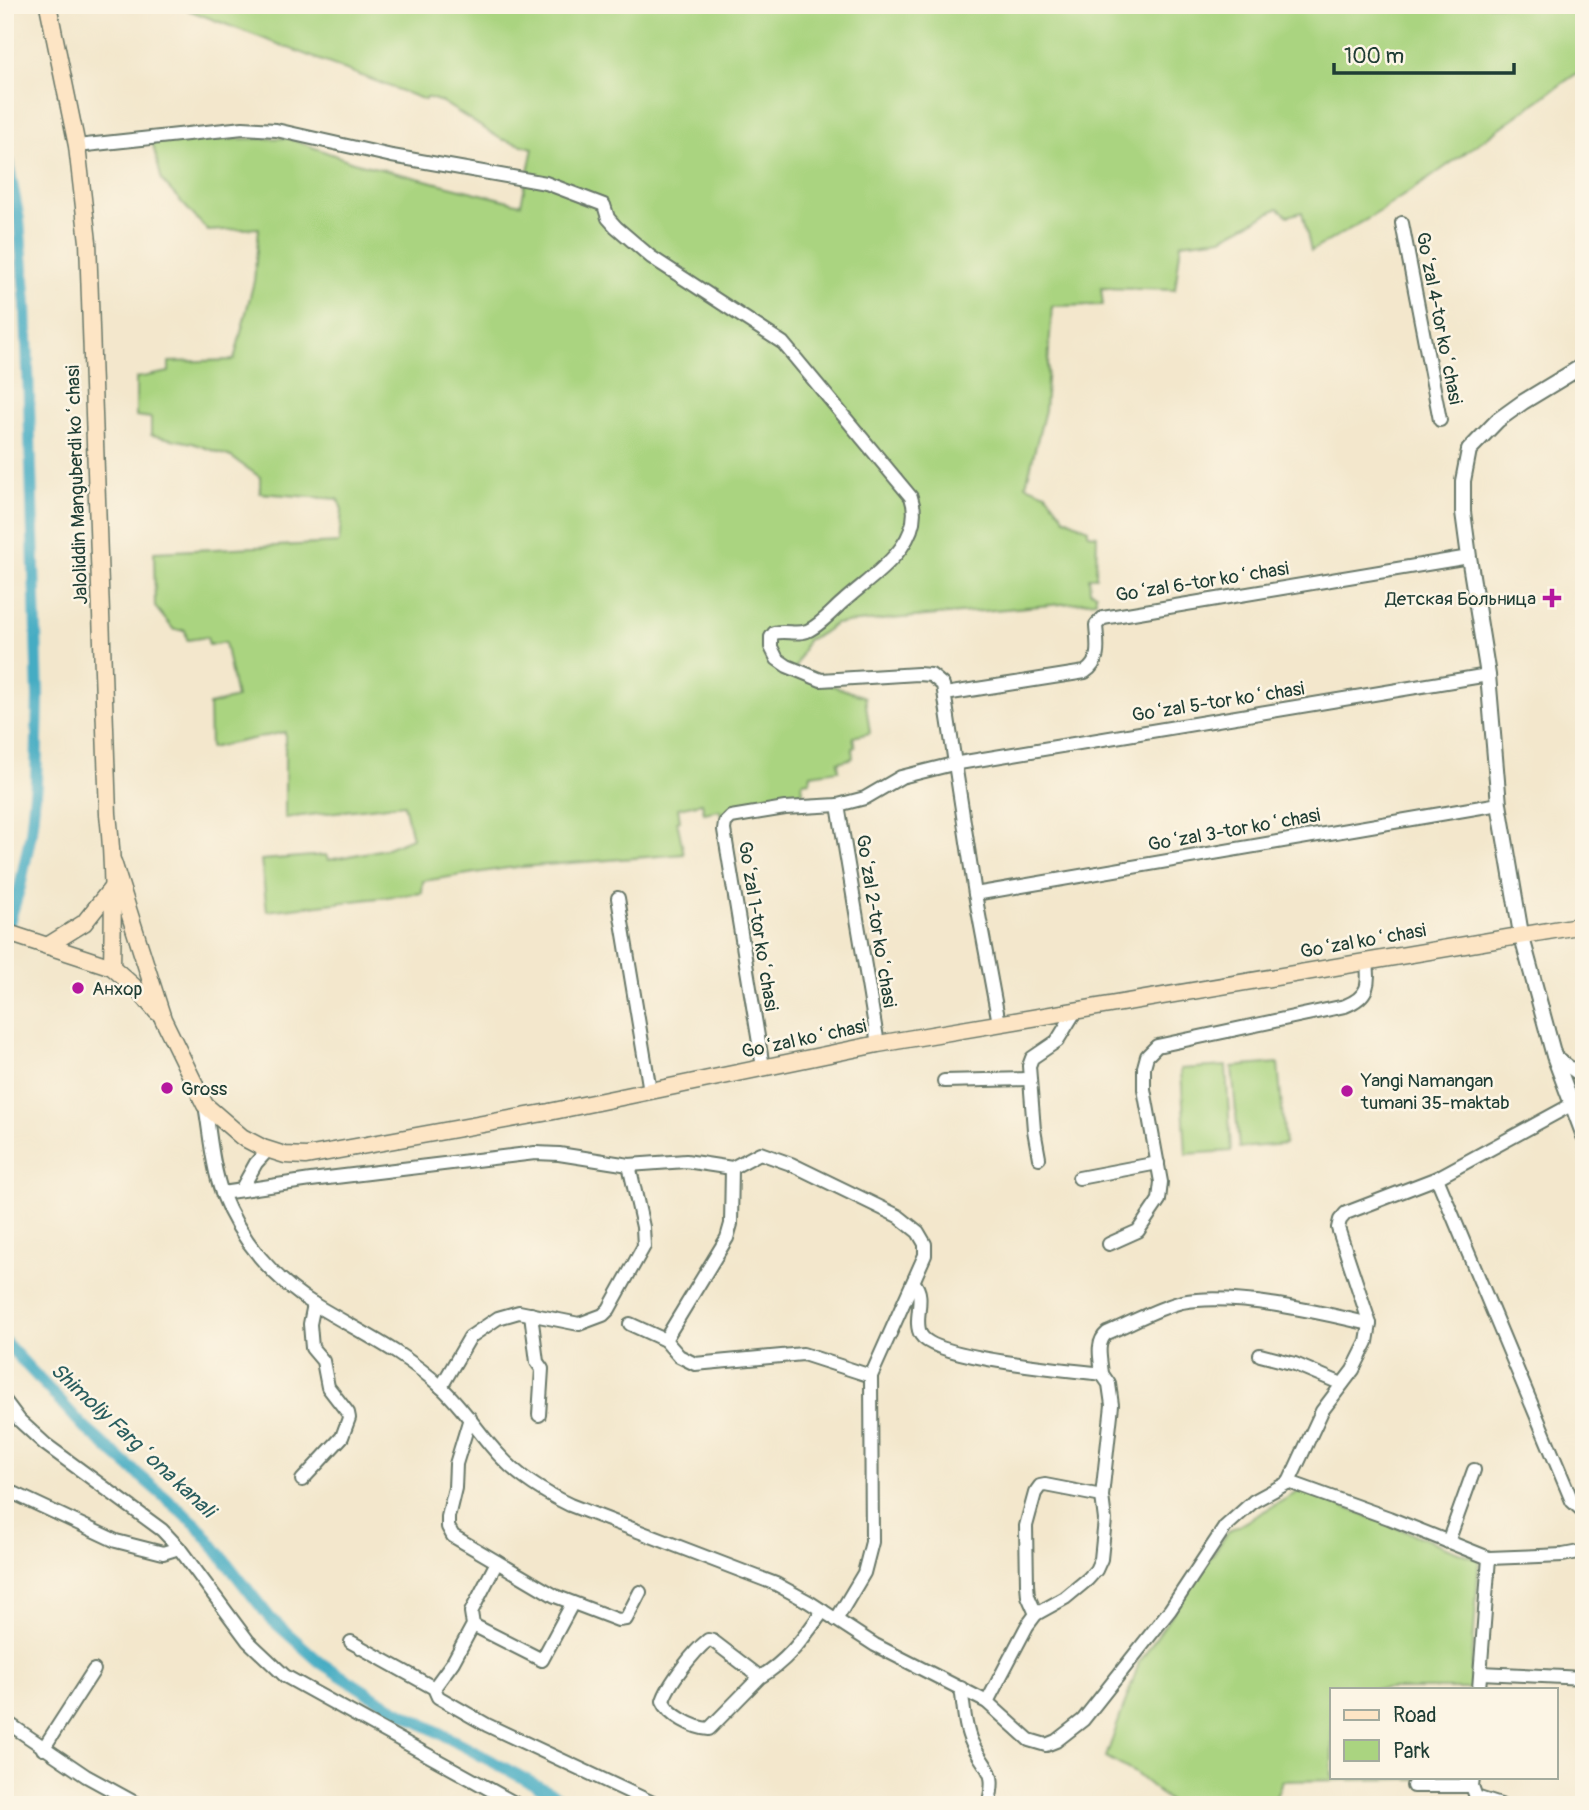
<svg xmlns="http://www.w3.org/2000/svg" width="1589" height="1810" font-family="Pangolin,sans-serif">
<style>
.green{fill:#aad480;stroke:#64885a;stroke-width:2}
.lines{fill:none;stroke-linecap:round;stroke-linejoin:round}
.canal{stroke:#44acc3;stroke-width:12}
.minor-casing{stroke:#697869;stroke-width:16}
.tertiary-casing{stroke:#697869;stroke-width:18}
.secondary-casing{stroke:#697869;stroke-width:19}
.minor{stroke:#fff;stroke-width:12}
.tertiary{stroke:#fff;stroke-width:14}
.secondary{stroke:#fde5c5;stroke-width:16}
.poi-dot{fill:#b5179e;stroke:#fcf5e5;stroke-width:2.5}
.labels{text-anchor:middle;stroke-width:5;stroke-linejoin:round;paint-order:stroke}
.street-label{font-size:19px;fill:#1f3d34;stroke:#fcf5e5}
.poi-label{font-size:19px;fill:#1f3d34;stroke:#fcf5e5;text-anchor:start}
.water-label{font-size:21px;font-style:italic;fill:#2a5e5f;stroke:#fcf5e5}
</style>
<rect width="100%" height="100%" fill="#fcf5e5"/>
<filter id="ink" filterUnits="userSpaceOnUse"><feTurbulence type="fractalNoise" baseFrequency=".0143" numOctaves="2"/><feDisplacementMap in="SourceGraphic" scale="14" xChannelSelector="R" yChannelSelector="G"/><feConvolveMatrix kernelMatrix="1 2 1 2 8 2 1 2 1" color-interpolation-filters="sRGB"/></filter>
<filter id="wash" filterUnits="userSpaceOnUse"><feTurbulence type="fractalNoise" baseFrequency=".00686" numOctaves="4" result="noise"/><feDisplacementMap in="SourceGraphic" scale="28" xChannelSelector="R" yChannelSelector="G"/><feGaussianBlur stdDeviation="1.57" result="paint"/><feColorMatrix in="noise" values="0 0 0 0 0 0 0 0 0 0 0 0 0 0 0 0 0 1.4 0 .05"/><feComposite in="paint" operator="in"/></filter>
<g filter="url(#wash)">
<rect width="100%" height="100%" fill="#f3e7cc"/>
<g class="green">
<polygon points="175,5 1584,5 1584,68 1427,180 1371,217 1311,251 1302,212 1288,216 1278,208 1222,238 1181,243 1175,290 1101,288 1103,305 1052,306 1045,410 1026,485 1046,493 1065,518 1088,529 1088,534 1097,535 1096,577 1089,577 1090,591 1096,593 1096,601 835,624 821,634 807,640 794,672 865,697 870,733 853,737 855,747 852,748 853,758 838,762 839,770 811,774 810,781 802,782 803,793 798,794 798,801 721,816 720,810 704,813 702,803 678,808 680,820 677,821 684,854 508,868 423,881 422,893 267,911 261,860 326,855 328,860 385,849 412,838 404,804 285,818 285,732 210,748 209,705 236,698 225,642 209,645 207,637 187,640 185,630 174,630 155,607 154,552 339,543 342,510 338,499 260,493 260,477 231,457 192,443 151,435 151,418 136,416 136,378 169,372 169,362 234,360 254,281 259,228 208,231 162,181 152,141 288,138 353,162 521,204 533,148 501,139 442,102 426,97 425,100"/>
<polygon points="1278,1063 1285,1144 1239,1148 1232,1067"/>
<polygon points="1226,1066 1231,1151 1186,1154 1181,1069"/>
<polygon points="1301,1490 1479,1560 1470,1689 1332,1689 1332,1777 1464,1778 1282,1781 1273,1805 1174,1805 1135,1773 1106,1757 1139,1663 1228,1532"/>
</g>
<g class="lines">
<g class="canal">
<polyline points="5,147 19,220 26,304 38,697 36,783 31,833 20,887 5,935"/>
<polyline points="5,1342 85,1428 197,1525 270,1618 321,1663 382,1702 573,1805"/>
</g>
</g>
</g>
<g filter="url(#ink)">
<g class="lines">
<defs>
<g id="minor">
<path d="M77,146l166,-18 33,2 116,26 154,27 58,22 4,13 8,9 35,30 132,86 128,154c16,45 -38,78 -66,103 -12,10 -24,25 -38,31 -11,4 -22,-1 -33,2l-3,4v10l6,12 10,7 34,14 97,-6 13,1 12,10 32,209 24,129"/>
<polyline points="1402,223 1440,420"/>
<path d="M945,694l140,-22c17,-11 12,-29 11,-47l7,-7 366,-61"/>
<polyline points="838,805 878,1044"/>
<polyline points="975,894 1499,804"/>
<polyline points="618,898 650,1091"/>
<polyline points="1554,1056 1584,1078"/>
<polyline points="763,1067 724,830 725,823 731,817 785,808 838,805 865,798 901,777 953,764 1488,675"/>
<polyline points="944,1081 1029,1079"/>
<path d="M205,1105c5,28 7,61 17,88 18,47 52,87 95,113 43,26 87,46 124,81 23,21 38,47 59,69 19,21 45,37 70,49l206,79 33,18 66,43 112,57 42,38 17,5 10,-4 27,-21 87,-110 55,-83 29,-26 35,-19 33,-71 31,-41 14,-28 3,-18 -32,-96 2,-8 6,-7 91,-35 134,-73"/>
<polyline points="1039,1158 1034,1130 1029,1066 1032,1058 1057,1041 1076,1010"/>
<polyline points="1079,1178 1158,1163"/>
<polyline points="1437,1178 1572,1501 1584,1512"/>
<polyline points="241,1190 256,1163 268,1150"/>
<polyline points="222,1193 311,1180 535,1153 559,1154 629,1165 686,1161 732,1168 760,1153 791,1164 898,1216 918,1232 925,1244 925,1255 871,1376 872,1542 864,1573 836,1620"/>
<path d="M1109,1244l29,-13 21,-31 2,-18 -17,-93v-22l3,-11 10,-10 188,-40c25,-10 24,-22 22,-46"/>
<path d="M914,1283c13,14 -2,37 7,52 14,24 150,35 181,39l7,10 3,21 -10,91 3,24 -4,39 -5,11 -8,9 -23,19 -29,16 -9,12 -40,76"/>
<polyline points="531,1314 537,1362 542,1369 539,1415"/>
<polyline points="630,1324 665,1340 679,1356 695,1364 803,1354 871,1376"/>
<polyline points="665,1340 727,1238 731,1224 732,1168"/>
<polyline points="1260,1355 1295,1364 1342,1384"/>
<path d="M1102,1374c-1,-14 -7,-31 5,-41 24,-10 50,-25 75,-31 51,-10 137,10 188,22"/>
<polyline points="441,1387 470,1337 498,1318 519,1312 579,1324 603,1315 609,1309 644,1246 643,1227 629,1165"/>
<polyline points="5,1401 20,1421 45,1444 162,1530 179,1548 248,1641 285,1676 518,1805"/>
<polyline points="470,1418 456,1464 455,1488 448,1517 448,1527 453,1536 555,1596 618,1620 626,1619 640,1592"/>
<polyline points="302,1480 342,1437 349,1418 348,1413 328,1387 323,1361 312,1348 310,1324 314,1304"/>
<polyline points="1289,1482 1389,1518 1489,1558 1563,1555 1584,1551"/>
<polyline points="5,1489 116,1541 163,1553 179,1548"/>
<polyline points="1448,1542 1474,1470"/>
<polyline points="1036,1614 1028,1596 1027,1584 1026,1526 1035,1493 1040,1486 1045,1485 1102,1496"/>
<polyline points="473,1625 542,1660 572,1604"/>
<polyline points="351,1642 434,1688 438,1697 487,1725 657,1805"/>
<polyline points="1481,1673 1584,1678"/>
<path d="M760,1677l-51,52c-16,-1 -40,-14 -46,-28 5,-17 31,-50 45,-61l5,1 47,36c28,-16 44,-40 63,-66"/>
<polyline points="434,1688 453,1662 473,1625 471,1612 497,1562"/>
<path d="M961,1688c3,18 3,39 11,55 14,29 26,26 16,62"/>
<polyline points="1479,1689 1489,1558"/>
<polyline points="5,1721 86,1776 139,1805"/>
<polyline points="43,1749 94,1670"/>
<polyline points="1473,1777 1472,1786 1476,1797 1501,1805"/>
<polyline points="1413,1786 1472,1786"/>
</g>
<polyline id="tertiary" points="1584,365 1523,402 1498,420 1469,450 1463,481 1463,512 1469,557 1488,675 1499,804 1521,934 1554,1056 1584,1136"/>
<g id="secondary">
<path d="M48,5l29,141 11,96 20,572c6,51 5,102 4,153"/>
<polyline points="113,862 163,1019 205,1105 242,1137 263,1148 285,1155 306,1156 549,1112 878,1044 1584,925"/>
<polyline points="5,932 112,967 139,991 157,1012"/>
<polyline points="47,946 84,923 111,889"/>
</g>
</defs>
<use href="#minor" class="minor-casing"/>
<use href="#tertiary" class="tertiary-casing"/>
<use href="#secondary" class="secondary-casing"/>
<use href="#minor" class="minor"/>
<use href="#tertiary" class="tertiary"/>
<use href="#secondary" class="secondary"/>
</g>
</g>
<g class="poi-dot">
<path d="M1548.5 587.5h7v7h7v7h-7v7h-7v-7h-7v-7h7z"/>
<circle cx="78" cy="988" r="7"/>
<circle cx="167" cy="1088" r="7"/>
<circle cx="1347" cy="1091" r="7"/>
</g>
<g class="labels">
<g class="street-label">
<text transform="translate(1440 318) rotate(79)" y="7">Goʻzal 4-tor koʻchasi</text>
<text transform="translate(76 485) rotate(-92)" y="7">Jaloliddin Manguberdi koʻchasi</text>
<text transform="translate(1202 581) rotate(-9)" y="7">Goʻzal 6-tor koʻchasi</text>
<text transform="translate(1218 701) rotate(-9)" y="7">Goʻzal 5-tor koʻchasi</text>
<text transform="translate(1234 829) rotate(-10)" y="7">Goʻzal 3-tor koʻchasi</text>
<text transform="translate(877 921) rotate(81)" y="7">Goʻzal 2-tor koʻchasi</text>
<text transform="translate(759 926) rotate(81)" y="7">Goʻzal 1-tor koʻchasi</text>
<text transform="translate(1363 940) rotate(-10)" y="7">Goʻzal koʻchasi</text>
<text transform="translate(804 1038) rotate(-12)" y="7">Goʻzal koʻchasi</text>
</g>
<g class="poi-label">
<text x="1536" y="605" text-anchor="end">Детская Больница</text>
<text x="92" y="995">Анхор</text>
<text x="1361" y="1087">Yangi Namangan<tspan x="1361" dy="22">tumani 35-maktab</tspan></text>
<text x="181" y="1095">Gross</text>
</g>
<g class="water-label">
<text transform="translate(133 1440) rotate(43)" y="7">Shimoliy Fargʻona kanali</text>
</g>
</g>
<rect width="1589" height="1810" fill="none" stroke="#fcf5e5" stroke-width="28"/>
<rect x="1330" y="1688" width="228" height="91" fill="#fcf5e5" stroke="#a4ab9e" stroke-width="2"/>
<rect x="1344" y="1710" width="35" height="10" fill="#fde5c5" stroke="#a4ab9e" stroke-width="2"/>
<text x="1393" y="1722" font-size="21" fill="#1f3d34">Road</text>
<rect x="1344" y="1740" width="35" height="21" fill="#aad480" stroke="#a4ab9e" stroke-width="2"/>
<text x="1393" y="1758" font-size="21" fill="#1f3d34">Park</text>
<path d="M1334 63v10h180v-10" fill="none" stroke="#1f3d34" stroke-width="3.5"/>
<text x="1344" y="63" font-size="21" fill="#1f3d34" stroke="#fcf5e5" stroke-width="5" paint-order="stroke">100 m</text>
</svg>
